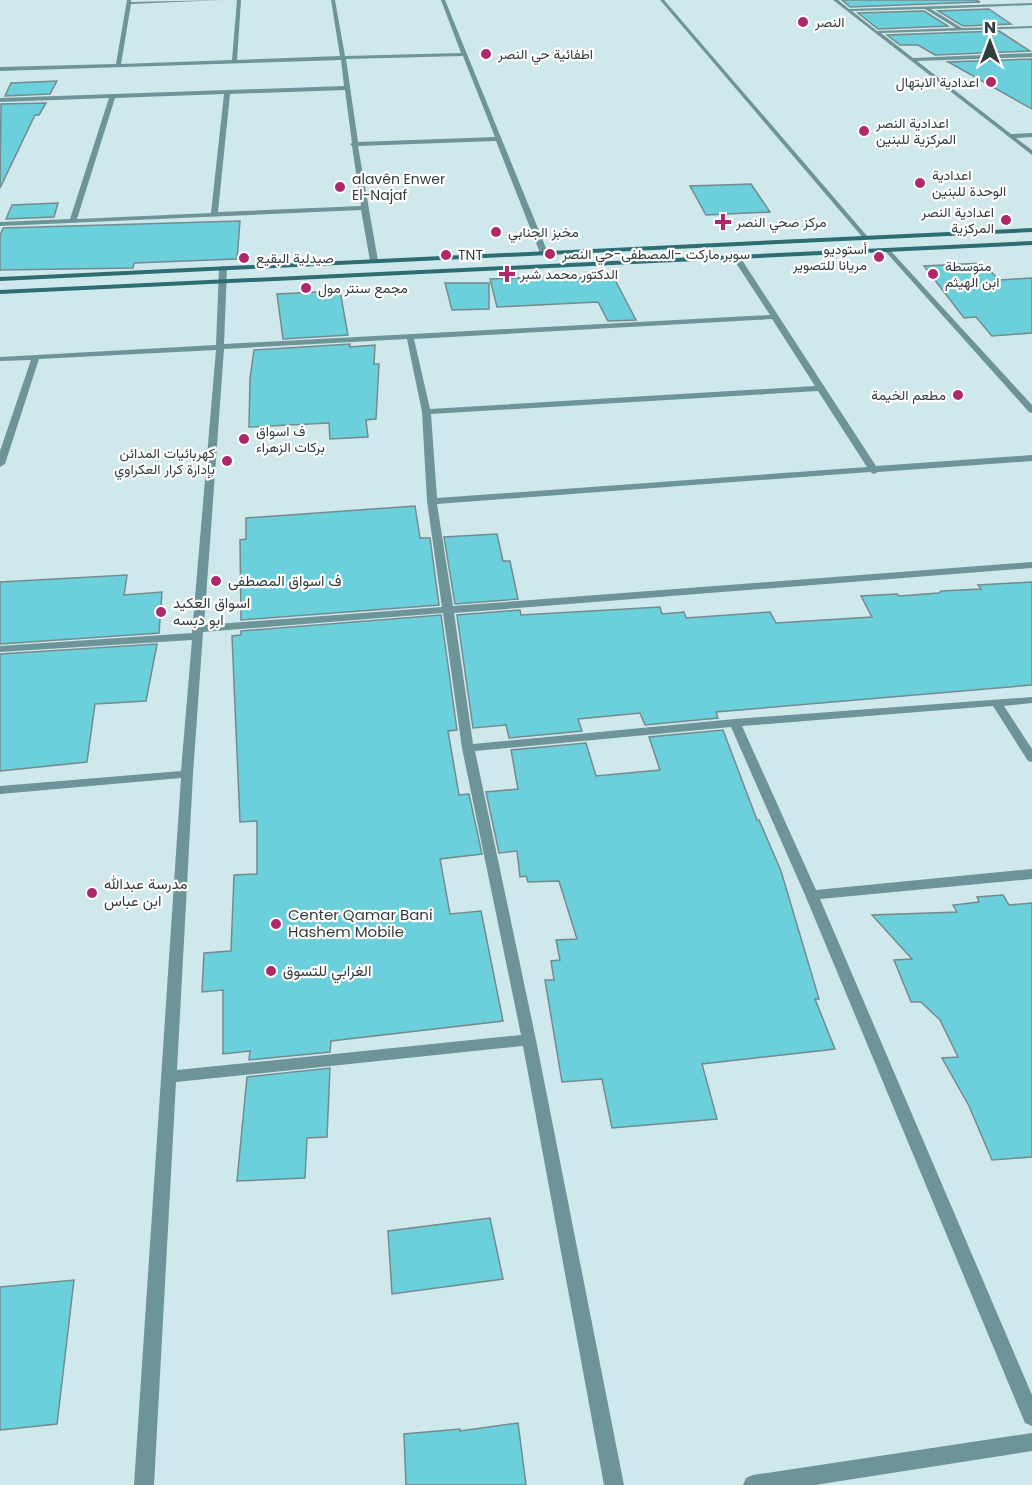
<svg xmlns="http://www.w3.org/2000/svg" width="1032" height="1485" font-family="Poppins,Vazirmatn,sans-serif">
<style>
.building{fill:#6bd0db;stroke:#748b8e;stroke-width:1.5}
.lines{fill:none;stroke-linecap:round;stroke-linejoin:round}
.street{fill:#6d9498;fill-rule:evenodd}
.secondary{fill:#2e6d74;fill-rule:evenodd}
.poi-dot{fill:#af286c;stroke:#fff;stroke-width:2}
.labels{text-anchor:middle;stroke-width:4.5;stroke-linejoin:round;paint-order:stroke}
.far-poi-label{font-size:14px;fill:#333d3e;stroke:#fff;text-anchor:start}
.poi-label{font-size:15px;fill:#333d3e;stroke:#fff;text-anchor:start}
</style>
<rect width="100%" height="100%" fill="#cfe8eb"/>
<g class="building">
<polygon points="842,0 976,0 980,2 850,7"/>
<polygon points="989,9 1011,24 963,26 938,11"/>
<polygon points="924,11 948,26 878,29 858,13"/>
<polygon points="999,31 1030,51 935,55 918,45 900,45 887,35"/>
<polygon points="1032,59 1032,109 948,62"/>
<polygon points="57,81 50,94 5,96 11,83"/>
<polygon points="46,103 39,115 35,115 0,188 1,104"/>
<polygon points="751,184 770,212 706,215 690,186"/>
<polygon points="58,203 54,217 6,219 12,205"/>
<polygon points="240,221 237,259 134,263 133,268 0,270 0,236 3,228"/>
<polygon points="983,263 999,280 1032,278 1032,333 992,336 976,317 964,318 924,266"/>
<polygon points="613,276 636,320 608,321 598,302 497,307 490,279 544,277 545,280"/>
<polygon points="445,283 489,283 489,309 452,310"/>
<polygon points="340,291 348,335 283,339 277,294"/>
<polygon points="350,344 350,347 375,345 374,364 379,364 376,419 366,420 368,437 330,439 329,423 249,427 250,379 254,350"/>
<polygon points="415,506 420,538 430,538 439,605 241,620 240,540 246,539 246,518"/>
<polygon points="497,534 503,561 510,561 518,599 455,604 444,537"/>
<polygon points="127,575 124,595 162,592 159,633 0,644 0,582"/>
<polygon points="1032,582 1032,685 716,712 718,718 645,725 640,713 578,719 582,731 509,738 506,725 473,728 457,615 520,610 521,615 660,607 662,614 684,612 686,618 770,612 776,623 872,617 861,596 897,594 899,596 939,593 941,591 981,589 978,585"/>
<polygon points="441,615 457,730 448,731 459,795 469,794 482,854 440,859 450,914 481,911 503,1021 331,1041 330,1052 249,1060 250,1051 223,1054 223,990 202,992 204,953 231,951 234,875 257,874 257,821 240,822 232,636 241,635 241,631"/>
<polygon points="157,644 146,701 95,704 87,762 0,771 0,654"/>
<polygon points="723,730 757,820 759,820 781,871 819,999 815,999 835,1049 702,1064 717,1119 612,1128 602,1079 562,1082 545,980 554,980 551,961 560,960 556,940 577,939 559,881 528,882 526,876 520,877 517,851 499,853 486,792 518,789 511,750 586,743 596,776 660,770 649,737"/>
<polygon points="1003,895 1009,905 1032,903 1032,1157 992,1160 969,1106 942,1058 958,1057 940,1020 921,1002 911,1002 894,960 912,959 872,915 957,912 953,905 979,902 977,897"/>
<polygon points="330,1068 327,1137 307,1138 305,1178 237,1181 247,1077"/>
<polygon points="490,1218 503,1279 392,1294 388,1231"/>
<polygon points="74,1280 57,1424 0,1430 0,1287"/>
<polygon points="518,1423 526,1485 406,1485 404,1434 460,1429 460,1431"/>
</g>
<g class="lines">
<g class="street">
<path d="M127,0h4v2l91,-2 -91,4 -10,60 111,-4 5,-60h4l-4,60 103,-4 -9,-56h4l10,56 116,-3 -20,-53h4l103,253 -4,2 -4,-2 -44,-112 -138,5 20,115 -4,2 -4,-2 -9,-51 -361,16v-4l70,-3 39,-121 -109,4v-4l344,-12 -3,-26 -341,11v-4l116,-3zM463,56l32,81 -137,5 -12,-83zM345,90l7,53 -2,1 2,2 9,60 -143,6 12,-118zM224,94l-13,119 -134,6 38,-121z"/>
<polygon points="660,0 664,0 868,237 868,239 864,239"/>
<path d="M833,0h5l11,9 183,-6v2l-101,4 31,19 70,-2v2l-151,5 32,25 119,-5v4l-115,4 94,73 21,-1v4l-16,1 16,12v5zM925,9l31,19 -79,3 -25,-20z"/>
<polygon points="885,249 889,249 1032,405 1032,413 1029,412 885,251"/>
<path d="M733,255l7,2 136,209 156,-11v6l-154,11 -4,2 -4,-2 -433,32 16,102 579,-44v6l-578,45 19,131 262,-25 297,-22v6l-28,3 28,43v13l-4,-1 -35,-55 -251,20 74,164 216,-21v10l-212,20 212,496v31l-7,-3 -220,-528 -74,-168 -256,24 61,289 88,445h-20l-81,-439 -347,36 -22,403h-20l47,-707 -181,16v-8l181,-15 11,-131 -192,12v-6l192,-13 24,-283 -177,9 -34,105 -5,3v-16l31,-91 -31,1v-4l216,-12 3,-77 4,-2 4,2 -3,76 546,-29 -38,-58zM772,319l43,67 -385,23 -16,-70zM407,339l15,73 5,89 15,106 -238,18 20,-276zM818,391l49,76 -430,31 -6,-84zM443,613l19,135 59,287 -344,35 16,-296 10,-142z"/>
<polygon points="1032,1433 1032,1451 815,1485 743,1485 746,1478 753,1475"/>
</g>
<g class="secondary">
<polygon points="1032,228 1032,232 0,281 0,277"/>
<polygon points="1032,241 1032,245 0,294 0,290"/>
</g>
</g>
<g class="poi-dot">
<circle cx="803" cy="22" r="6"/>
<circle cx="486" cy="54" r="6"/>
<circle cx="991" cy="82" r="6"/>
<circle cx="864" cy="131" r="6"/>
<circle cx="920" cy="183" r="6"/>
<circle cx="340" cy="187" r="6"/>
<circle cx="1006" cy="220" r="6"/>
<path d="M720 213h6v6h6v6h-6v6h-6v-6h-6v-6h6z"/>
<circle cx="496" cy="232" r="6"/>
<circle cx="550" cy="254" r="6"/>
<circle cx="446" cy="255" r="6"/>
<circle cx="879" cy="257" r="6"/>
<circle cx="244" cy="258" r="6"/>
<path d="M504 265h6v6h6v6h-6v6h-6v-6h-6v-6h6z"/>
<circle cx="933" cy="274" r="6"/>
<circle cx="306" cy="288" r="6"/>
<circle cx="958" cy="395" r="6"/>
<circle cx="244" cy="439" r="6"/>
<circle cx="227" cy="461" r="6"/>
<circle cx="216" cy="581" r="6"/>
<circle cx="161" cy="612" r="6"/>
<circle cx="92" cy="893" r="6"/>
<circle cx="276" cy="924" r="6"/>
<circle cx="271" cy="971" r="6"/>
</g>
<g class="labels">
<g class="far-poi-label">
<text x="815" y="27">النصر</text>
<text x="498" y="59">اطفائية حي النصر</text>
<text x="979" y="87" text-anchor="end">اعدادية الابتهال</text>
<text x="876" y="128">اعدادية النصر<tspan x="876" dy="16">المركزية للبنين</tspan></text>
<text x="932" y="180">اعدادية<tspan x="932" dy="16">الوحدة للبنين</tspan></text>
<text x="352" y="184">alavên Enwer<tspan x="352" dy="16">El-Najaf</tspan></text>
<text x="994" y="217" text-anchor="end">اعدادية النصر<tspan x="994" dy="16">المركزية</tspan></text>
<text x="736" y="227">مركز صحي النصر</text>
<text x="508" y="237">مخبز الجنابي</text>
<text x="867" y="254" text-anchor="end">أستوديو<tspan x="867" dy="16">مريانا للتصوير</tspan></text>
<text x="562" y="259">سوبر ماركت -المصطفى-حي النصر</text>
<text x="458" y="260">TNT</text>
<text x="256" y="263">صيدلية البقيع</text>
<text x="945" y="271">متوسطة<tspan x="945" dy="16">ابن الهيثم</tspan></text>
<text x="520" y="279">الدكتور محمد شبر</text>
<text x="318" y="293">مجمع سنتر مول</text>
<text x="946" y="400" text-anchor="end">مطعم الخيمة</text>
<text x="256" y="436">ف اسواق<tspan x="256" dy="16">بركات الزهراء</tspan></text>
<text x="215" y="458" text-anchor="end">كهربائيات المدائن<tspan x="215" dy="16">بإدارة كرار العكراوي</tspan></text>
</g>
<g class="poi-label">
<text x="228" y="586">ف اسواق المصطفى</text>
<text x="173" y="608">اسواق العكيد<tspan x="173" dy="17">ابو دبسه</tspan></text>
<text x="104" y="889">مدرسة عبدالله<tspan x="104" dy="17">ابن عباس</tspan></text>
<text x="288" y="920">Center Qamar Bani<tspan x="288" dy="17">Hashem Mobile</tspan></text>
<text x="283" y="976">الغرابي للتسوق</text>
</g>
</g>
<g transform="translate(990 42)" stroke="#ffffff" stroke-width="4.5" paint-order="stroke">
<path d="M0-4.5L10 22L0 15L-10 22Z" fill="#333d3e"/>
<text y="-9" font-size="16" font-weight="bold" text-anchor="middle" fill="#333d3e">N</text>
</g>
</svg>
